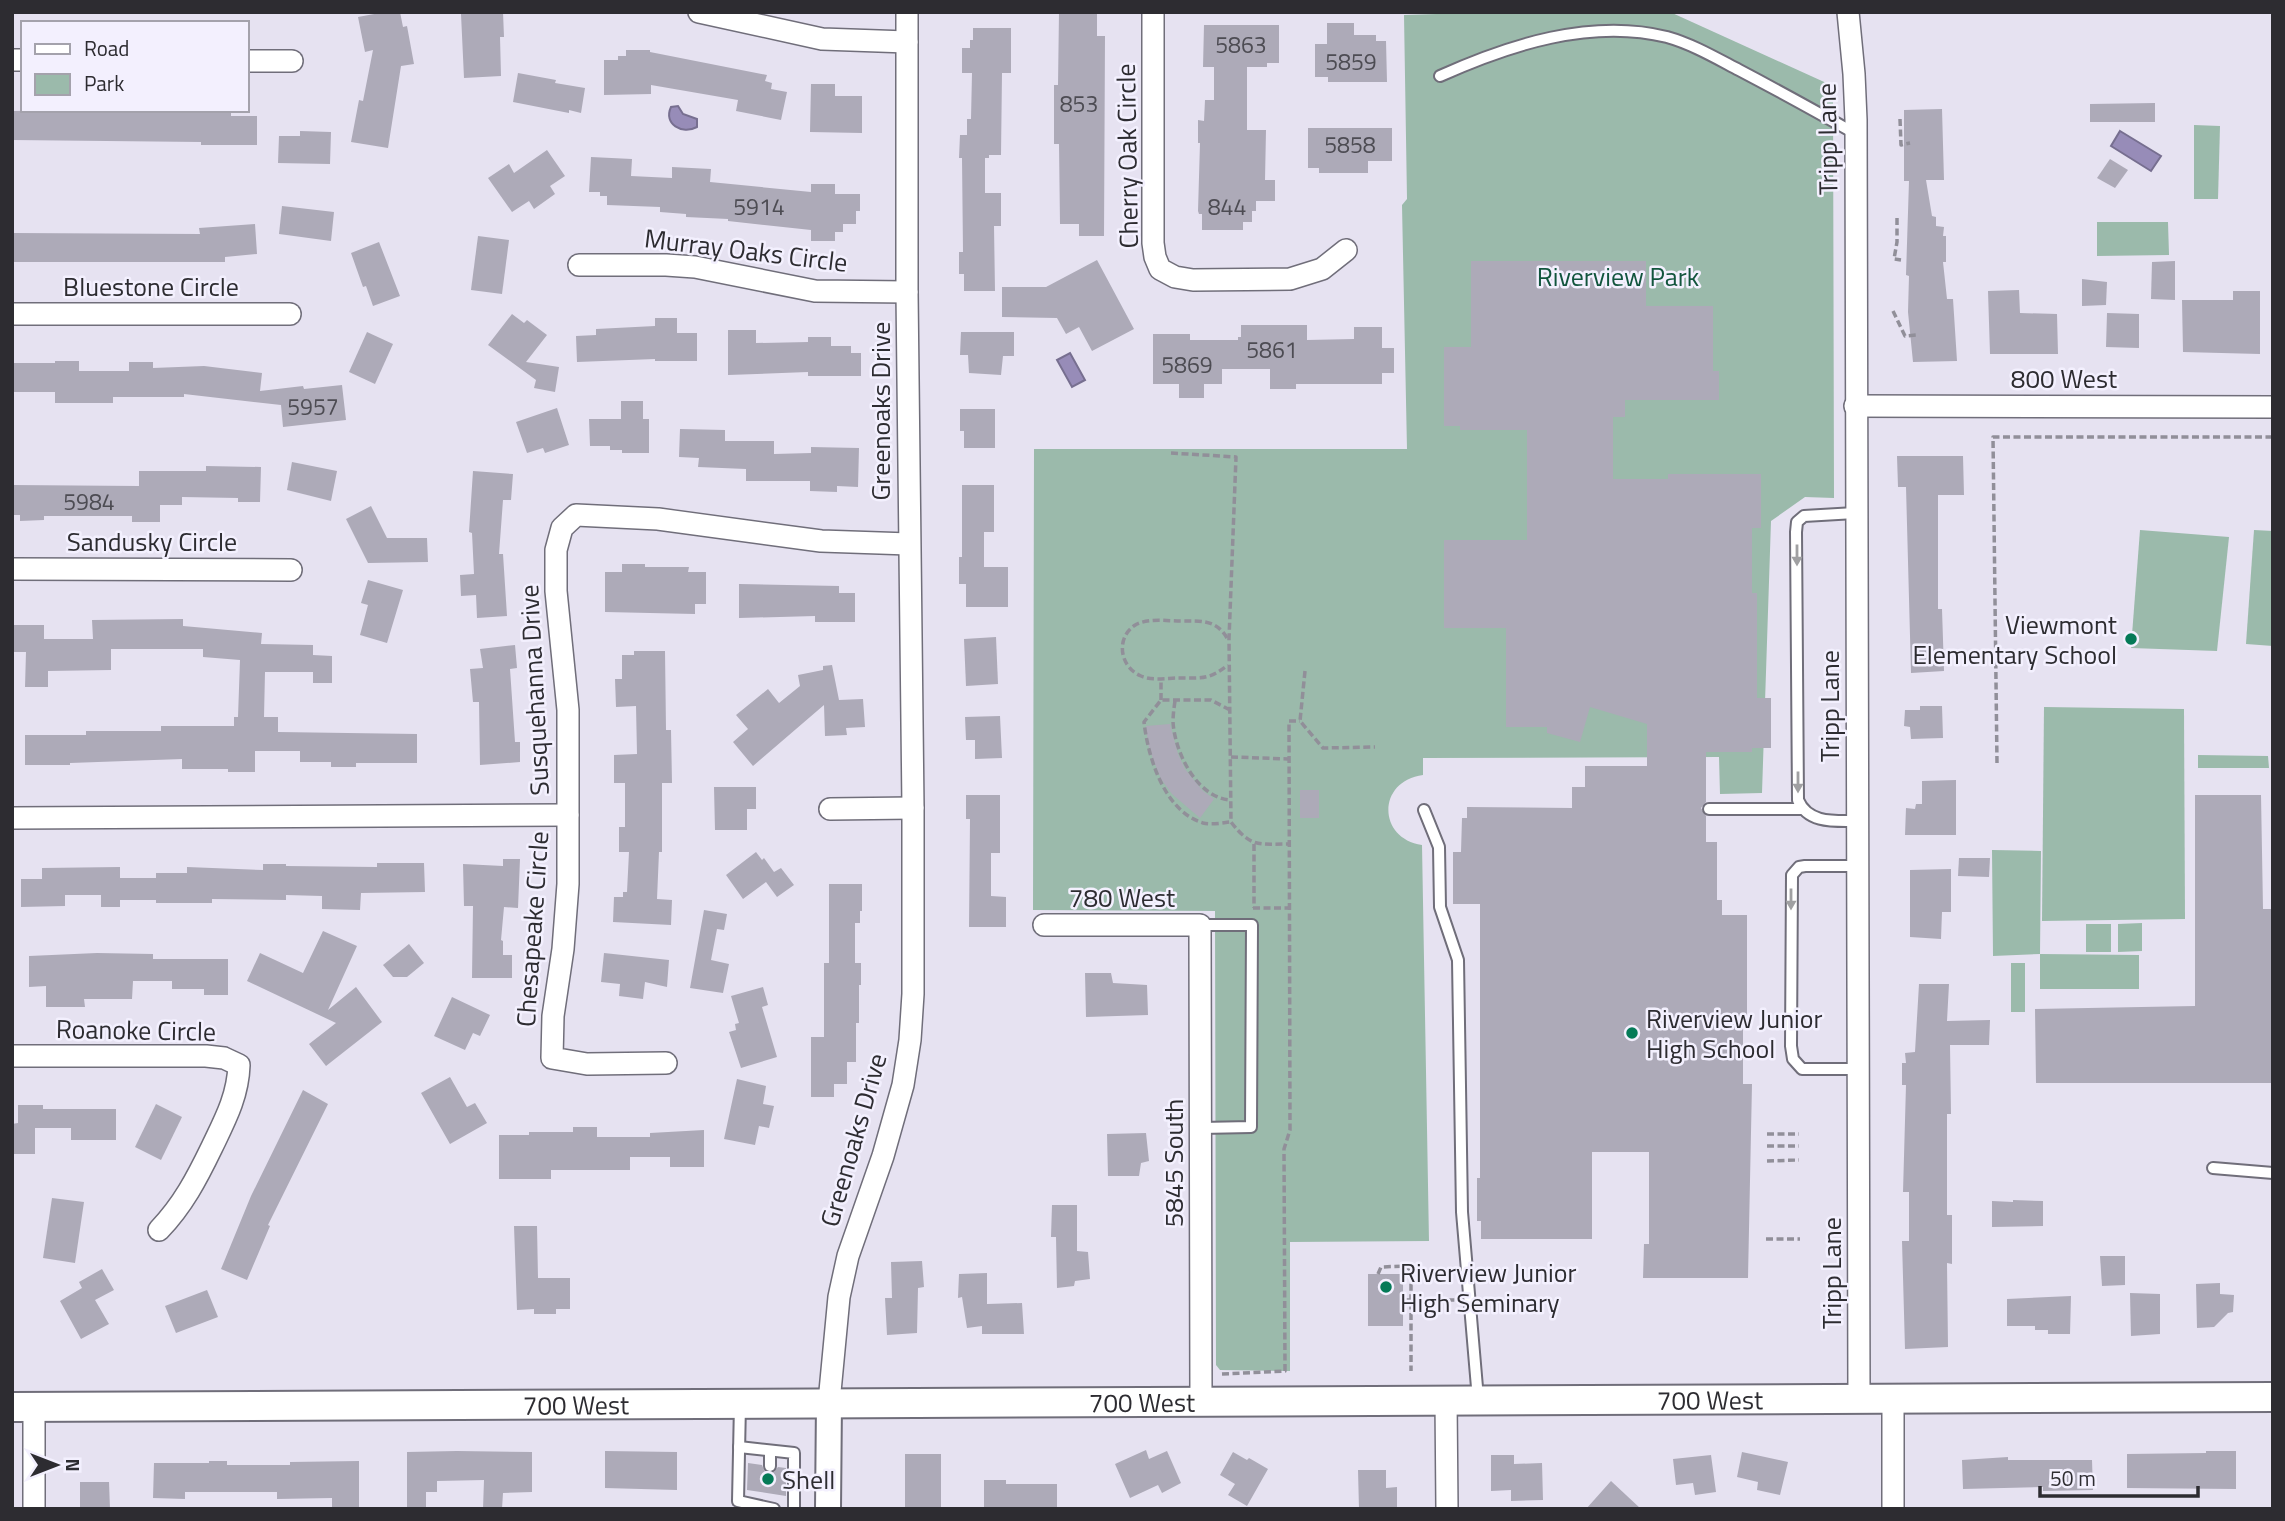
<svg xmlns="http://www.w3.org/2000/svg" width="2285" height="1521" font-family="'Titillium Web',sans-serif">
	<rect width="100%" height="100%" fill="#e6e2f1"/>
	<g fill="#9bbaab">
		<path d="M1501 12H1670L1833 86 1834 498 1805 497 1771 521 1762 793 1720 794 1719 757 1423 758V775C1377 781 1377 838 1422 845L1429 1241 1290 1242V1371L1220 1370 1216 1365 1215 911 1033 910 1034 449H1407L1402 205 1407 199 1404 15Z"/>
		<path d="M2194 125 2220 126 2218 199H2194Z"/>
		<path d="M2097 222H2168L2169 255 2097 256Z"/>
		<path d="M2140 530 2229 537 2217 651 2131 648Z"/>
		<path d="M2254 530 2273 531V646L2246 644Z"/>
		<path d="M2044 707 2184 709 2185 919 2042 921Z"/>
		<path d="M2198 755 2268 756 2269 768H2198Z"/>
		<path d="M1992 850 2041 851 2040 954 2139 955V989H2040V954L1993 956Z"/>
		<path d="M2142 923V951L2118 952V924Z"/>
		<rect x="2086" y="924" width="25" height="28"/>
		<rect x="2011" y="963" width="14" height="49"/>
	</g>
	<g fill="#978cb8" stroke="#776f90" stroke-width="2">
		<path d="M678 106 683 114 697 119V127C682 135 663 124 671 107Z"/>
		<path d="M2120 131 2161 156 2151 171 2111 146Z"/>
		<path d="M1070 353 1085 380 1072 387 1057 360Z"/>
	</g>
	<g fill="#adaab8">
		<path d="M385 12H400L403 27 407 26 414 64 401 66 388 148 351 142 359 100 363 101 373 50 365 52 358 17Z"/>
		<path d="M503 12 504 37H500L501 76 464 78 461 14Z"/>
		<path d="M1059 12H1097V36H1105L1104 236H1079V224H1060L1059 144H1054V85H1058Z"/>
		<path d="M1327 23H1354V35H1376V41H1386L1387 82H1328V77H1315V44H1327Z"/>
		<path d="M1204 25H1279V63H1267V67H1247V130H1266L1265 180H1275V201H1256V211H1252V222H1243V230H1202V214H1199L1198 211 1200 143H1198V120L1204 121 1205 100H1214V67H1203Z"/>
		<path d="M973 28H1011V73H1002L1001 155H989V158H985V193H1001V226H994L995 291H964V274H959V252H963L962 158H959L960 135H967V119H971L972 73H962V48H970V40H973Z"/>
		<path d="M626 50H650V52L767 75 765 81 772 83 771 89 787 92 781 120 736 111 738 100 651 85V94L604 95V60H618V56H626Z"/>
		<path d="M518 73 556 80 555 83 585 88 581 113 569 110V113L513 102Z"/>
		<path d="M811 84H835V96H862V133L810 132Z"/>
		<path d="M2155 103V122H2090V104Z"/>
		<path d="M1942 109 1944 180H1926L1932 216 1936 217V226L1944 227 1943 236H1946V262H1943L1947 299H1953L1957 361 1913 362 1908 312 1909 276 1906 275 1909 181H1904V110Z"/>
		<path d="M136 110H225V112H231V116H257V145H201V142L12 140V111Z"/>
		<path d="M1308 128H1392V161H1368V173H1319V168H1308Z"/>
		<path d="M300 131 331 132 330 164 278 163 279 136H300Z"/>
		<path d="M547 150 565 176 550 186 555 194 534 209 529 201 512 212 488 178 509 164 514 173Z"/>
		<path d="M591 157 632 159 631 176 672 178V167L711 169 710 182 811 192V184H835V194H860V211H856V224H843V232H835V241H811V230L728 221V219L686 217V214L660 212V207L607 205V196H600V192H589Z"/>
		<path d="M2110 159 2128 170 2115 188 2097 178Z"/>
		<path d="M282 206 334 212 331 241 279 234Z"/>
		<path d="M255 224 257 254 225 257V262H12V233L200 234 199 228Z"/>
		<path d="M478 236 509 240 502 294 471 290Z"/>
		<path d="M379 242 400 296 373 306 366 286 363 287 351 253Z"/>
		<path d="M1097 260 1134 329 1092 351 1079 327 1066 334 1057 318 1002 317V287H1046Z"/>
		<path d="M1471 261H1646V306H1713V371H1719V400H1625V417H1613V479H1668V474H1761V528H1752V593H1757V698H1771V748H1752V752H1706V802L1701 808 1706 816V842H1717V900H1722V915H1747V1025H1743V1084H1752L1748 1278H1643L1644 1244H1649V1152H1592V1239H1481V1221H1477V1178H1480V904H1453V852H1461L1462 818H1467V807L1572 808V787H1585V766H1647V724L1590 707 1580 742 1547 733V727H1506V628H1444V540H1527V430H1460V426H1444V347H1471Z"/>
		<path d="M2175 261V300L2151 299 2152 262Z"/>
		<path d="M2082 279 2107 282 2106 305 2082 306Z"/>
		<path d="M2019 290 2020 313 2057 314 2058 354H1990L1988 291Z"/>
		<path d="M2233 291H2260V354L2183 352 2182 300H2233Z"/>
		<path d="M2107 313 2139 314V348L2106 347Z"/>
		<path d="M512 314 524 323 527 320 547 335 526 362 559 367 555 392 534 388 536 380 488 345Z"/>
		<path d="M655 318H677V333H697V361H655V359L577 362 576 336 596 335V329L655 326Z"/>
		<path d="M1241 325H1307V340L1354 339V327H1382V348H1394V373H1382V384H1296V389H1270V369H1222V384H1204V398H1179V384H1153V334H1190V340H1238V337H1241Z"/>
		<path d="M728 330H756V343L808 342V337H831V346H851V353H861V376H808V372L728 375Z"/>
		<path d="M367 332 393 344 375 384 349 372Z"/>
		<path d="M961 332H1014V356H1003L1001 375 969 373 968 355H960Z"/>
		<path d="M55 361H79V371H129V362H153V368L204 366 262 373 260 391 303 386 304 389 342 385 346 420 283 427 281 405 184 394V397H113V403H55V392H12V363H55Z"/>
		<path d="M621 401H643V419H649V453H622V450H610V446H590L589 419H621Z"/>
		<path d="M557 408 569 445 545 453 543 448 527 453 516 422Z"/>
		<path d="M960 409H995V448H964V431H960Z"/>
		<path d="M680 429 725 430V441H774V454L811 453V447L859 448 858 487 837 486V492L810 491V481H746V469L698 467 699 458 679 457Z"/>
		<path d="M1897 456H1963L1964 495H1938V609H1942L1944 671 1911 673 1906 487H1898Z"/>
		<path d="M292 462 337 471 331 501 287 490Z"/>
		<path d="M206 466 261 467 260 502H238V498L182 497V505H160V522H132V516H44V520L20 521V515H12V485L139 486V471H206Z"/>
		<path d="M473 471 513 474 511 500H503L499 554H503L507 616 477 618 476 595 461 596 460 575 474 574 472 533 469 532Z"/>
		<path d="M962 485H994V532H984V567H1008V607H966V584H959V557H962Z"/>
		<path d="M371 506 387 538H427L428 562 368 563 346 519Z"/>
		<path d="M622 564H645V567H689L688 572H706V604H695V614L605 612V572H622Z"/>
		<path d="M368 580 403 590 387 643 360 635 368 605 361 603Z"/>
		<path d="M739 584 839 586V593H855V622H815V616L739 618Z"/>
		<path d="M183 619V626L262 633 261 644 313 645V655L332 656V683H313V672H265L264 717H278V732L417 734V763H356V767H331V762H300V751H255V772H228V769H182V759L70 763V765H25V735H86V731H161V726H234V717H238L240 660 203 657V649H111V670L48 671V687H25L26 652H12V625H44V639H93L92 620Z"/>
		<path d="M996 637 998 684 966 686 964 639Z"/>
		<path d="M515 645 517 668 510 669 515 742H520V762L480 765 479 702H473L470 669 483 668 480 649Z"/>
		<path d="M634 651H665L666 730H671L672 783H662V852H659L657 899 672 900 671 925 613 922 614 897H623V892H627L629 852H619V827H625V783H614V755L637 754 636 706 616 707 615 679H622V655H634Z"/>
		<path d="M832 665 839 700 863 699 865 727 846 728 847 735 825 736 824 705 753 766 733 742 748 729 736 715 768 689 779 703 800 686 798 675 823 670V666Z"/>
		<path d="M1920 706H1942L1943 738 1911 739 1910 727 1904 726 1905 710H1920Z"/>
		<path d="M1000 716 1002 758 975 759V740H966L965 717Z"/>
		<path d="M1170 724 1178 754 1185 769 1203 791 1214 799 1200 818 1172 794 1161 779 1154 762 1148 745 1146 726Z"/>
		<path d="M1956 780V835H1905L1906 808 1915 809 1916 804H1922V781Z"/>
		<path d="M714 787H756V809H747V830H715Z"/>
		<rect x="1300" y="790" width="19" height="28"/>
		<path d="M966 795H1000V853H991V896L1006 897V927H969L970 819H966Z"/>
		<path d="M2195 795H2261L2263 909H2273V1083H2036L2035 1009 2195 1006Z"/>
		<path d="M756 852 762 860 764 858 774 872 781 868 794 885 777 897 766 882 743 899 726 875Z"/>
		<path d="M1959 858H1990L1989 877 1958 876Z"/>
		<path d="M503 859H520L518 908 504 907 501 940 503 941V955H512V978H472L473 906H464L463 864 503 866Z"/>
		<path d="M377 863H424L425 892 361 893 360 910 322 909V896L286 895V900L212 899V903H156V900H120V907H101V895H65V906L21 907V879H42V868L120 867V878H156V873H187V867L263 870V864H286V866L377 867Z"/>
		<path d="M1951 869V912H1942L1941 939 1910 937V870Z"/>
		<path d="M829 884H862V911H860V923H855V963H861V985H859V1023H856V1062H847V1084H834V1097H811V1037H824V963H829Z"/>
		<path d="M704 910 727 914 724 930 717 929 711 960 729 964 723 993 690 988Z"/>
		<path d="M323 931 357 946 328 1010 356 987 382 1022 326 1066 309 1044 336 1023 247 981 260 953 303 973Z"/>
		<path d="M409 944 424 963 407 977H393L383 965Z"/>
		<path d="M97 953 153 954V959H228V995H204V989H172V981H133L132 999H84L85 1007H46V986L29 987V956Z"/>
		<path d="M604 953 669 960 667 987 645 982 643 999 619 996 620 984 601 982Z"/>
		<path d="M1085 973H1111L1113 983 1147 985 1148 1015 1086 1017Z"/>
		<path d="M1919 984H1949L1947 1021 1990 1020 1989 1045H1950L1951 1114H1947V1215H1952V1264L1947 1263 1948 1347 1905 1349 1902 1241H1909V1192H1903L1906 1085H1902V1063H1906L1905 1053 1915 1052Z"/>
		<path d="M763 987 768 1005 762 1007 777 1057 741 1068 729 1032 736 1030 735 1024 739 1023 731 996Z"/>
		<path d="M452 997 490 1015 480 1036 473 1033 465 1050 434 1036Z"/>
		<path d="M450 1077 467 1107 475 1103 487 1123 450 1144 421 1093Z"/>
		<path d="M737 1079 766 1086 763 1104 774 1106 769 1128 759 1126 755 1145 724 1139Z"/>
		<path d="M303 1090 328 1104 268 1225 270 1226 247 1280 221 1269 251 1196Z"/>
		<path d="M156 1104 182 1117 161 1160 135 1147Z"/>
		<path d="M18 1105H43V1109H116V1140H71V1128H35V1154H12V1124L18 1123Z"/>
		<path d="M573 1127H597V1137H650V1133L704 1130V1167H670V1157H630V1170H551V1179H499V1135H529V1132H573Z"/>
		<path d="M1146 1133 1149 1161 1141 1163 1139 1176H1108L1107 1134Z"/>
		<path d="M52 1198 84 1202 75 1263 43 1258Z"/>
		<path d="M2013 1200 2043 1201V1226L1992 1227V1201L2013 1202Z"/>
		<path d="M1052 1205H1077V1251L1088 1252 1090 1279 1075 1281 1074 1286 1057 1288 1056 1237H1051Z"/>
		<path d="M514 1226H537L538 1278H570V1309H556V1314H534V1309L517 1310Z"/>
		<path d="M2100 1256H2125V1285L2102 1286Z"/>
		<path d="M922 1261 924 1287 918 1288 917 1333 887 1335 885 1298H892L891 1262Z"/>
		<path d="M102 1269 114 1290 95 1300 109 1324 81 1339 60 1301 82 1288 79 1282Z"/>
		<path d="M987 1273V1304L1022 1303 1024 1334H982V1326L967 1328 962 1297 958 1298 959 1274Z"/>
		<rect x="1368" y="1274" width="35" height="52"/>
		<path d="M2220 1283V1294L2234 1295 2233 1312 2228 1313 2214 1327 2197 1328 2196 1284Z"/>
		<path d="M207 1290 218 1317 176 1333 165 1306Z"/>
		<path d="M2130 1293 2160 1294V1334L2131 1336Z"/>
		<path d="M2071 1296 2070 1334H2048V1330H2035V1326H2007V1299Z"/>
		<path d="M1146 1450 1149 1459 1167 1451 1181 1483 1162 1493 1158 1485 1130 1498 1115 1464Z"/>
		<path d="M457 1451 532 1452V1492L503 1493 502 1509H483L484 1480 437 1481V1492H426V1509H407V1452Z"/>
		<path d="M605 1451 677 1452V1490L605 1488Z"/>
		<path d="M2206 1451H2236V1489L2127 1488V1454L2206 1453Z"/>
		<path d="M1233 1452 1247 1460 1249 1458 1268 1469 1247 1506 1228 1495 1235 1484 1220 1475Z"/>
		<path d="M1742 1452 1788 1462 1780 1495 1757 1490 1758 1482 1737 1477Z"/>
		<rect x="905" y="1454" width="36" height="55"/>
		<path d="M1491 1455H1514V1464L1542 1463 1543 1500 1511 1501V1490L1491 1491Z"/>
		<path d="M1711 1455 1716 1492 1695 1495 1693 1483 1676 1485 1673 1459Z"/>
		<path d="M2008 1457V1460H2092L2093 1490 2043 1491V1487L1963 1489 1962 1460Z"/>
		<path d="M209 1461H227V1465H290V1462L359 1461V1509H332V1498L277 1499V1492H185V1499L153 1498 154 1463H209Z"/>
		<path d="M748 1463 762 1465 764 1470 769 1474 774 1472 778 1467 786 1468V1496L747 1490Z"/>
		<path d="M1358 1470H1386V1488L1397 1487V1509H1359Z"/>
		<path d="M984 1480H1006V1484H1057V1509H984Z"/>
		<path d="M1611 1481 1641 1509H1586Z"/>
		<path d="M80 1482H109L110 1509H80Z"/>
	</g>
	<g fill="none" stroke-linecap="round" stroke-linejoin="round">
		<g stroke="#706e7a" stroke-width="14">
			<g id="service">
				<path d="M1440 76C1509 45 1591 18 1667 37 1692 44 1716 58 1739 70 1779 91 1817 112 1856 134"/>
				<path d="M1855 513 1804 516 1797 522 1796 532 1798 800C1808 824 1835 821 1857 821"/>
				<path d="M1709 809H1802"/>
				<path d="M1424 810 1439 847 1440 907 1458 960 1462 1212 1478 1399"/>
				<path d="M1857 866H1805L1799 867 1792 875 1791 1046 1793 1059 1802 1069H1858"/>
				<path d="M1200 925H1252L1251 1127 1201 1128"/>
				<path d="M2213 1168 2273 1173"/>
				<path d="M740 1404 738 1501 774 1509"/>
				<path d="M739 1447 794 1453V1509"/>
				<path d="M770 1466V1451"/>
			</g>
		</g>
		<g stroke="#706e7a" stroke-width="24">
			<g id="minor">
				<path d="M699 12 822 39 907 42"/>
				<path d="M1153 12V243L1155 257 1160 269 1175 277 1193 280 1290 279 1322 269 1346 250"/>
				<path d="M1848 12 1854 74 1856 120 1859 1399"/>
				<path d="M12 60H23"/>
				<path d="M247 61H292"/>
				<path d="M579 265H666L695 267 815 291 907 292"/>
				<path d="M12 314H290"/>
				<path d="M1855 406 2273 407"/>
				<path d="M12 569 291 570"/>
				<path d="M830 809 913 808"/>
				<path d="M12 818 568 815"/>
				<path d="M1044 925H1200L1201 1401"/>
				<path d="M12 1056H206L224 1058 239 1065C238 1096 225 1120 212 1147 197 1178 183 1205 159 1230"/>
				<path d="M666 1063 587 1064 552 1058 553 1016 563 949 568 884V710L556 591V550L562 528 576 515 658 519 821 541 909 544"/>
				<path d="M1446 1400 1447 1509"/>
				<path d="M829 1402 839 1297 848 1256 883 1156 903 1085 910 1040 913 994V808L907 292V12"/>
				<path d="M34 1407V1509"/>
				<path d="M1893 1509V1398"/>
			</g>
		</g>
		<g stroke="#706e7a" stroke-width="28">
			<path id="tertiary" d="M828 1509 829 1402"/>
		</g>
		<g stroke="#706e7a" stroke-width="32">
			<g id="secondary">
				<path id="s1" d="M12 1407 2273 1397"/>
			</g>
		</g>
		<g stroke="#918f99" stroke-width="3.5" stroke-dasharray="7 3.5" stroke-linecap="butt">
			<path d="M1900 119 1901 145 1910 143"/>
			<path d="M1897 218V242L1894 259 1901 260"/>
			<path d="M1893 311 1905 336 1916 335"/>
			<path d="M1171 453 1236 457 1229 639 1231 822C1251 848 1259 844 1289 844"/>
			<path d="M1227 638C1216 619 1200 621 1180 621 1167 621 1150 618 1137 624 1115 636 1119 667 1141 676 1152 681 1167 678 1178 678 1202 678 1209 680 1228 665"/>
			<path d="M1305 671 1300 721 1323 748 1375 747"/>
			<path d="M1161 700V678"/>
			<path d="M1175 701C1174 708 1173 715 1173 722 1175 753 1197 798 1231 800"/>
			<path d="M1230 710 1211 700H1161L1144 722C1148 757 1164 811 1203 823 1211 825 1222 823 1230 822"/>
			<path d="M1231 757 1288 759"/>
			<path d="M1997 763 1993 437H2273"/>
			<path d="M1254 844V908"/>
			<path d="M1253 908H1289"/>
			<path d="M1767 1134H1799"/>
			<path d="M1767 1146H1799"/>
			<path d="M1767 1161 1799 1160"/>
			<path d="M1766 1239H1800"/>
			<path d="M1378 1274 1381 1267 1406 1266 1411 1271V1300H1456"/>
			<path d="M1403 1300H1411V1371"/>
			<path d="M1222 1374 1285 1371 1284 1149 1290 1130 1289 721H1300"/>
		</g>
		<use href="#service" stroke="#fff" stroke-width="10"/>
		<use href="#minor" stroke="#fff" stroke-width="21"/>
		<use href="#tertiary" stroke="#fff" stroke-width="24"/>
		<use href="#secondary" stroke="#fff" stroke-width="28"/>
	</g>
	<defs><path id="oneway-solid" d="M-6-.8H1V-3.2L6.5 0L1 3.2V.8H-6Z" transform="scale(1.75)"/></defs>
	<g fill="#a0a0a2">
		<use href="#oneway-solid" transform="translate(1797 555) rotate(90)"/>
		<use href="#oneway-solid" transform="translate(1798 782) rotate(90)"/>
		<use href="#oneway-solid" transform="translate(1791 899) rotate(90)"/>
	</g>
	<g fill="#047a57" stroke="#f3f0fe" stroke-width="2.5">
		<circle cx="2131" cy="639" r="7"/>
		<circle cx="1632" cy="1033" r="7"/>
		<circle cx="1386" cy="1287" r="7"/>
		<circle cx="768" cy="1479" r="7"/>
	</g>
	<g text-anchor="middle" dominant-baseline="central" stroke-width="5" stroke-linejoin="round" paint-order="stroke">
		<g font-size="23" fill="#4d4c53">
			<text x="1241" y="44">5863</text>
			<text x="1351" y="61">5859</text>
			<text x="1079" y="103">853</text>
			<text x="1350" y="144">5858</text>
			<text x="759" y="206">5914</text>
			<text x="1227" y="206">844</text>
			<text x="1272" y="349">5861</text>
			<text x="1187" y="364">5869</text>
			<text x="313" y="406">5957</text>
			<text x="89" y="501">5984</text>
		</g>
		<g font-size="26" fill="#2d2c31" stroke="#f3f0fe">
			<text transform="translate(1827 139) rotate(-91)">Tripp Lane</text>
			<text transform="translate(1127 156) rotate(-91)">Cherry Oak Circle</text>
			<text transform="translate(746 250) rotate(7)">Murray Oaks Circle</text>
			<text x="151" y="286">Bluestone Circle</text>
			<text x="2064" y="378">800 West</text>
			<text transform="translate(880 411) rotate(-90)">Greenoaks Drive</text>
			<text x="152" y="541">Sandusky Circle</text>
			<text transform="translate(534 690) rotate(-93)">Susquehanna Drive</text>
			<text transform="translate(1829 706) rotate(-90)">Tripp Lane</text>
			<text x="1122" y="897">780 West</text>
			<text transform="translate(532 929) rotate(-86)">Chesapeake Circle</text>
			<text transform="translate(136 1030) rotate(1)">Roanoke Circle</text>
			<text transform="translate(853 1140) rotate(-74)">Greenoaks Drive</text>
			<text transform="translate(1173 1163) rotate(-90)">5845 South</text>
			<text transform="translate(1831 1273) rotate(-90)">Tripp Lane</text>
			<text stroke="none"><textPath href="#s1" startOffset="1698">700 West</textPath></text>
			<text stroke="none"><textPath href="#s1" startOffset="1130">700 West</textPath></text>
			<text stroke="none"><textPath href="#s1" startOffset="564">700 West</textPath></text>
		</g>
		<g font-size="26" fill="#12553d" stroke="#f3f0fe">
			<text x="1618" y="276">Riverview Park</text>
		</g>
		<g font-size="26" fill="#2d2c31" stroke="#f3f0fe" text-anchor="start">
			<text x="2117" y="624" text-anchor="end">Viewmont<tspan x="2117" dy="30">Elementary School</tspan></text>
			<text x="1646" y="1018">Riverview Junior<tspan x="1646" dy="30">High School</tspan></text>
			<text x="1400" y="1272">Riverview Junior<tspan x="1400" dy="30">High Seminary</tspan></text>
			<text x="782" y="1479">Shell</text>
		</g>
	</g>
	<rect width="2285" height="1521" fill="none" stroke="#2d2c31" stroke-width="28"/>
	<rect x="21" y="21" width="228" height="91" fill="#f3f0fe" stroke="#a4a2ac" stroke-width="2"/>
	<rect x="35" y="44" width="35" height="10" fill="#ffffff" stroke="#a4a2ac" stroke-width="2"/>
	<text x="84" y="56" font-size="21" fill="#2d2c31">Road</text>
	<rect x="35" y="74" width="35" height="21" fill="#9bbaab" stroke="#a4a2ac" stroke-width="2"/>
	<text x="84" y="91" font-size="21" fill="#2d2c31">Park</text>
	<g transform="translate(56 1465) rotate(90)" stroke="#f3f0fe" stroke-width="5" paint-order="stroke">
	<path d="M0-5L12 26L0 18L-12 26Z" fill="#2d2c31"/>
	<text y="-10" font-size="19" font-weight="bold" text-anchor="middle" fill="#2d2c31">N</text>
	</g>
	<path d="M2040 1486v10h158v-10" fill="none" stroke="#2d2c31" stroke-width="3.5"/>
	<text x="2050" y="1486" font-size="21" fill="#2d2c31" stroke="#f3f0fe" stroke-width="5" paint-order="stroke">50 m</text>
</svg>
